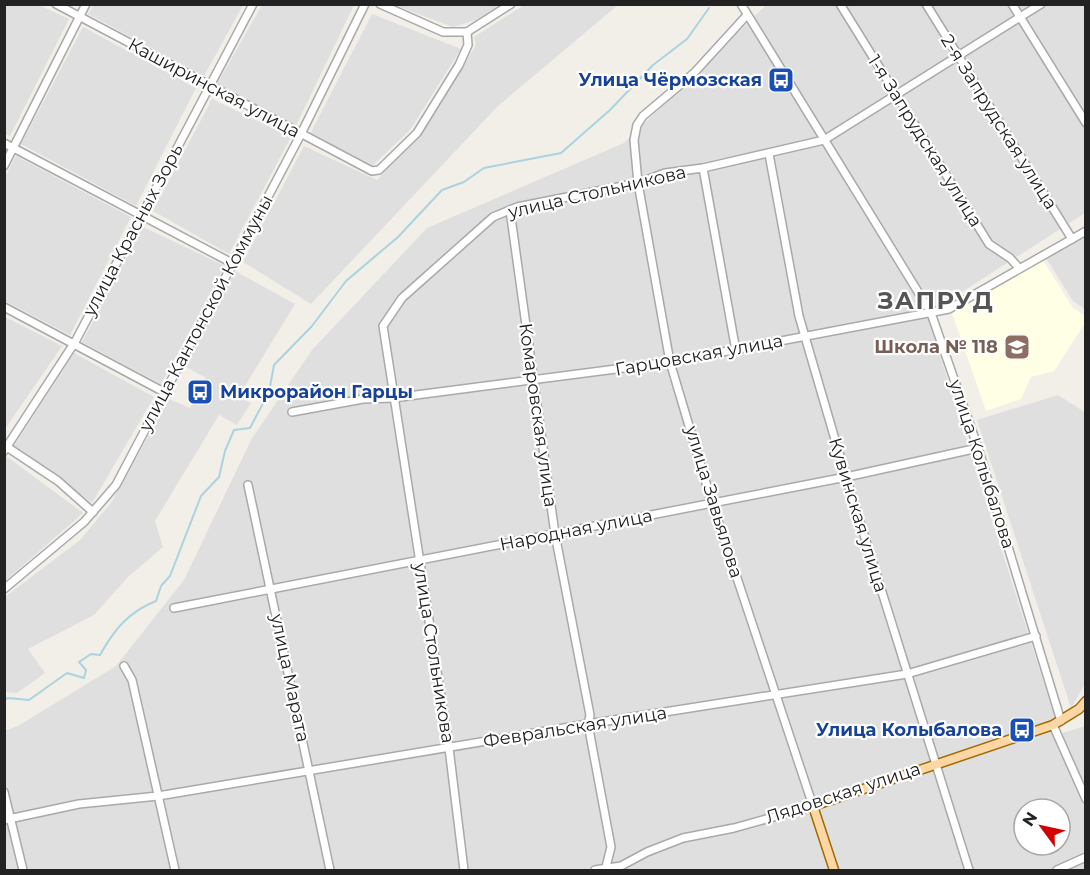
<svg xmlns="http://www.w3.org/2000/svg" width="1090" height="875" font-family="Montserrat,sans-serif">
	<rect width="100%" height="100%" fill="#f2efe9"/>
	<g fill="#e0dfdf" fill-rule="evenodd">
		<path d="M94 4H243V5L204 76 88 14Z"/>
		<path d="M4 5H39L69 19 10 136 4 134Z"/>
		<path d="M262 5H354L296 126 217 84Z"/>
		<path d="M394 5 501 4V5L476 20 453 27Z"/>
		<path d="M524 5H618L498 106 311 304 243 262 304 146 377 180 419 136 476 45 474 37Z"/>
		<path d="M766 5H1085V213L948 301 929 321 1060 734 1085 726V870H5L4 731 18 726 116 666 184 580 251 440 312 350 427 228 624 143ZM1024 809H1060V845H1024Z"/>
		<path d="M372 14 461 49 410 130 373 165 310 134Z"/>
		<path d="M83 27 196 88 136 206 21 144Z"/>
		<path d="M212 99 291 137 229 254 153 211Z"/>
		<path d="M16 156 131 217 70 335 5 301V177Z"/>
		<path d="M143 227 225 266 161 384 82 342Z"/>
		<path d="M1085 236V309L1073 301 1046 258Z"/>
		<path d="M235 271 295 304 239 396 251 403 237 425 219 415 155 521 163 547 128 577 94 615 28 649 45 673 17 693 5 692V597L80 540 111 503 169 399 190 408 206 378 185 366Z"/>
		<path d="M5 317 62 346 5 429Z"/>
		<path d="M74 353 154 397 92 503 14 446Z"/>
		<path d="M1058 395 1086 413 1085 684 1071 708 977 420Z"/>
		<path d="M6 456 83 513 5 581 4 458Z"/>
	</g>
	<path fill="#ffffe5" d="M1043 260 1073 308 1085 316V323L1054 371 1031 377 1021 399 986 411 952 313Z"/>
	<g fill="none" stroke-linecap="round" stroke-linejoin="round">
		<path stroke="#aad3df" stroke-width="2" d="M4 700 8 698 29 700 67 673 84 678 86 670 79 662 91 654 100 655C114 630 128 612 156 601L161 586 170 576 201 496 219 477 225 451 234 430 250 428 269 392 274 365 312 326 346 281 398 237 442 190 464 182 484 168 561 153 610 110 653 65 687 39 709 8"/>
		<g stroke="#a9a9a9" stroke-width="10">
			<g id="minor">
				<path d="M56 4 372 171 379 170 417 133 459 65 468 45 467 32"/>
				<path d="M380 4 443 32H467L511 4"/>
				<path d="M741 4 931 313 978 448 1061 721"/>
				<path d="M840 4 989 244 1010 258 1019 268"/>
				<path d="M926 4 1072 239"/>
				<path d="M1012 4 1086 123"/>
				<path d="M4 143 232 263"/>
				<path d="M769 154 799 316 846 477 969 870"/>
				<path d="M4 166 86 4"/>
				<path d="M703 168 736 351"/>
				<path d="M510 210 555 534 590 715 588 724 611 847 606 867"/>
				<path d="M4 307 164 392"/>
				<path d="M292 412 363 399 393 398 670 362 949 309 1086 231"/>
				<path d="M4 445 58 481 93 512"/>
				<path d="M4 451 75 342 253 4"/>
				<path d="M248 485 330 870"/>
				<path d="M4 589 84 522 116 485 301 134 365 4"/>
				<path d="M174 608 846 477 978 448"/>
				<path d="M124 666 132 680 175 870"/>
				<path d="M1053 725 1086 799"/>
				<path d="M4 792 23 870"/>
				<path d="M4 820 79 804 158 796 588 724 907 674 1036 636"/>
				<path d="M464 870 449 748 383 326 402 298 493 217 517 207 638 183 665 173 703 168 824 140 1041 4"/>
				<path d="M595 870 621 866 647 852 683 838 734 828 813 806 712 503 670 362 638 183 634 140 637 125 643 116 694 73 747 15"/>
				<path d="M1057 870 1086 857"/>
			</g>
		</g>
		<g stroke="#a06b00" stroke-width="11">
			<path id="major" d="M834 870 813 806 1053 725 1079 709 1086 701"/>
		</g>
		<use href="#minor" stroke="#fff" stroke-width="7"/>
		<use href="#major" stroke="#fcd6a4" stroke-width="8"/>
	</g>
	<defs>
		<g id="bus-square" transform="scale(1.35)"><rect x="-9" y="-9" width="18" height="18" rx="4" fill="#1a4fb4" stroke="#fff"/><path d="M-5-6H5V4H4V6H2V4H-2V6H-4V4H-5ZM-3.5-4V0h7V-4ZM-3.5 1.2v1.5H-2V1.2ZM2 1.2v1.5H3.5V1.2Z" fill="#fff"/></g>
		<g id="school-square" transform="scale(1.35)"><rect x="-9" y="-9" width="18" height="18" rx="4" fill="#8d6e63" stroke="#fff"/><path d="M0-5L7-2L0 1L-7-2ZM-4 1L0 2.5L4 1V4Q0 6-4 4Z" fill="#fff"/></g>
	</defs>
	<g fill-rule="evenodd">
		<use href="#bus-square" x="781" y="80"/>
		<use href="#school-square" x="1017" y="347"/>
		<use href="#bus-square" x="200" y="392"/>
		<use href="#bus-square" x="1022" y="730"/>
	</g>
	<g text-anchor="middle" dominant-baseline="central" stroke-width="4.5" stroke-linejoin="round" paint-order="stroke">
		<g font-size="18" font-weight="bold" fill="#164399" stroke="#fff" text-anchor="end">
			<text x="762" y="80">Улица Чёрмозская</text>
			<text x="220" y="392" text-anchor="start">Микрорайон Гарцы</text>
			<text x="1002" y="730">Улица Колыбалова</text>
		</g>
		<g font-size="18" fill="#222" stroke="#fff">
			<text transform="translate(214 88) rotate(28)">Каширинская улица</text>
			<text transform="translate(999 122) rotate(58)">2-я Запрудская улица</text>
			<text transform="translate(925 141) rotate(58)">1-я Запрудская улица</text>
			<text transform="translate(597 192) rotate(-13)">улица Стольникова</text>
			<text transform="translate(133 230) rotate(-62)">улица Красных Зорь</text>
			<text transform="translate(206 313) rotate(-62)">улица Кантонской Коммуны</text>
			<text transform="translate(699 355) rotate(-10)">Гарцовская улица</text>
			<text transform="translate(538 415) rotate(82)">Комаровская улица</text>
			<text transform="translate(982 464) rotate(72)">улица Колыбалова</text>
			<text transform="translate(714 502) rotate(73)">улица Завьялова</text>
			<text transform="translate(858 515) rotate(73)">Кувинская улица</text>
			<text transform="translate(576 530) rotate(-11)">Народная улица</text>
			<text transform="translate(434 653) rotate(81)">улица Стольникова</text>
			<text transform="translate(290 678) rotate(78)">улица Марата</text>
			<text transform="translate(575 727) rotate(-9)">Февральская улица</text>
			<text transform="translate(843 793) rotate(-18)">Лядовская улица</text>
		</g>
		<g font-size="18" font-weight="bold" fill="#785e54" stroke="#fff" text-anchor="end">
			<text x="998" y="347">Школа № 118</text>
		</g>
		<g font-size="24" font-weight="bold" letter-spacing="1.5" fill="#555" stroke="#fff">
			<text x="936" y="300">ЗАПРУД</text>
		</g>
	</g>
	<rect width="1090" height="875" fill="none" stroke="#222222" stroke-width="12"/>
	<g transform="translate(1042 827) rotate(303)"><circle r="28" fill="#ffffff" stroke="#a7a7a7" stroke-width="1.5"/>
	<path d="M0-4.5L10 22L0 15L-10 22Z" fill="#d40000"/>
	<text y="-9" font-size="16" font-weight="bold" text-anchor="middle" fill="#222222">N</text>
	</g>
</svg>
